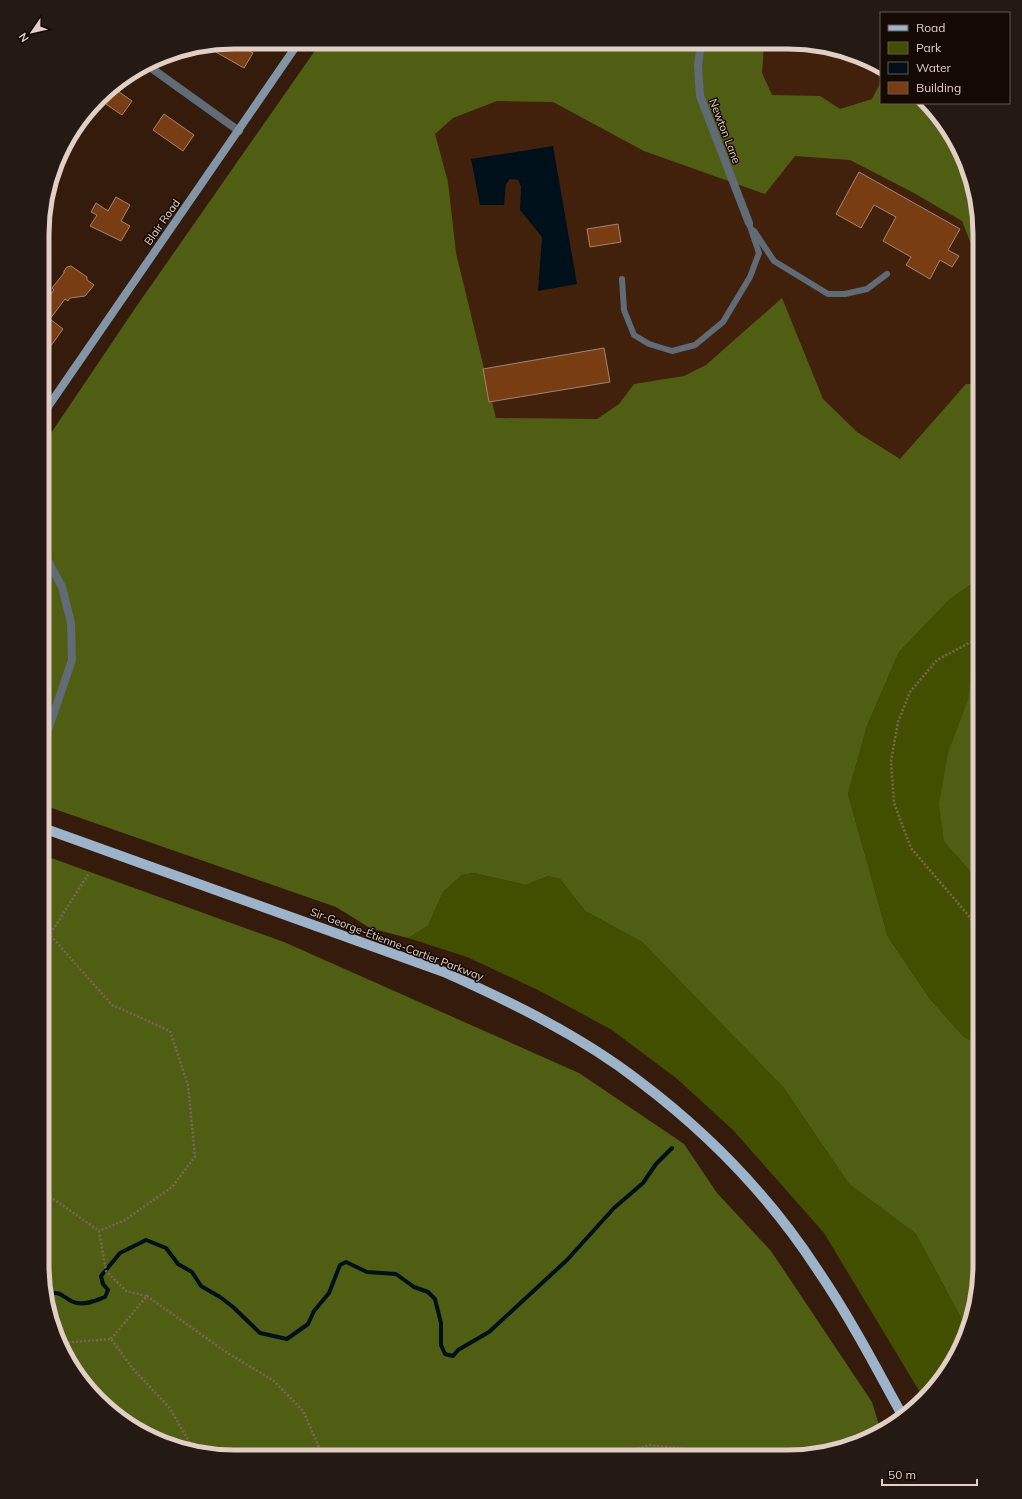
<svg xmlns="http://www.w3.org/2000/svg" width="1022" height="1499" font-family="Mulish,sans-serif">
	<rect width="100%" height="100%" fill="#351b0b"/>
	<path fill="#41210c" d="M331 42 813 44 861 57 881 68V103H922L960 149 980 234V410L660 846Z"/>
	<g fill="#424f00">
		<path d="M980 578V1046L963 1036 930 999 888 937 848 794 867 726 899 652 950 599Z"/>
		<path d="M474 873 526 885 548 876 560 879 585 911 642 942 783 1087 849 1184 916 1234 968 1331 948 1372 924 1399 824 1233 733 1130 676 1078 612 1030 540 991 467 957 408 938 428 926 443 892 462 875Z"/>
	</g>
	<g fill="#505e13">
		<path d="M321 42 764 44 762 73 772 95 820 96 840 109 872 99 881 82V103H917L937 121 960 149 980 234V253L977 259 962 221 914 193 850 160 795 156 765 194 644 151 553 102 497 101 453 118 435 134 448 182 456 253 496 418 597 419 619 404 634 384 684 376 706 365 782 298 823 399 857 432 900 459 966 384H980V578L950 599 899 652 867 726 848 794 888 937 930 999 963 1036 980 1046V1278L968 1331 916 1234 849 1184 783 1087 642 942 585 911 560 879 548 876 526 885 474 873 462 875 443 892 428 926 408 938 370 928 336 907 43 805V445L136 307Z"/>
		<path d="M980 659V882L944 841 939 804 948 753 968 700 973 661Z"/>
		<path d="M43 855 284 942 579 1073 684 1144 717 1193 771 1251 872 1402 881 1432 873 1437 788 1457 209 1455 161 1442 117 1418 62 1350 42 1265Z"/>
	</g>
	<path fill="#00101a" d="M553 146 577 284 538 291 542 237 520 210 521 186 518 180 510 179 506 184 504 205H480L471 159Z"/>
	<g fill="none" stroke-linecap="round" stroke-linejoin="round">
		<path stroke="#00101a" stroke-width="4" d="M49 1295C61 1288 66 1302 77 1303 87 1305 97 1300 105 1297L108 1290 103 1284 101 1276 120 1253 146 1240 166 1248 178 1264 192 1272 201 1286 220 1297 233 1307 260 1333 287 1339 308 1324 314 1311 329 1293 340 1265 346 1262 367 1272 396 1274 414 1287 428 1292 435 1299 441 1323V1345L445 1354 453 1356 458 1350 489 1332 567 1260 614 1208 643 1183 656 1164 672 1148"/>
	</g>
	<g fill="#783d13" stroke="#a58472">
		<path d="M234 42 253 53 244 68 207 47Z"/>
		<path d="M112 87 132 101 122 115 100 100Z"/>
		<path d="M164 114 194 135 183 151 153 130Z"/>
		<path d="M859 172 960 229 948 250 959 256 952 267 940 260 930 279 906 265 911 257 883 241 896 217 874 205 861 228 836 214Z"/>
		<path d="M116 197 130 205 121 221 130 226 121 241 90 226 97 215 91 212 96 203 108 211Z"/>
		<path d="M618 224 621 242 590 247 587 229Z"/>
		<path d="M71 266 87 277V280L94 285 85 296 70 298 68 301 65 299 50 319 63 329 43 357V304L54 290 52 288 64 273V271L67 267Z"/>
		<path d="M604 348 610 382 489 402 483 369Z"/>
	</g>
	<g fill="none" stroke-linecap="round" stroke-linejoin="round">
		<g stroke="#7c6557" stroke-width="2.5" stroke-dasharray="2 2" stroke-linecap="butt">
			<path d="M43 909 50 935 112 1005 170 1031 188 1085 195 1157 172 1187 125 1220 99 1231"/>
			<path d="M980 929 911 848 894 803 891 761 898 722 910 692 937 660 969 643 980 640"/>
			<path d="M42 947 89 873"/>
			<path d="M42 1194 52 1198 99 1231 106 1271 126 1291 147 1296"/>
			<path d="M111 1339 147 1296 229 1354 274 1381 303 1411 323 1456"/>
			<path d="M60 1343 111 1339 134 1370 169 1407 195 1452"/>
			<path d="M611 1457 649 1445 759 1457"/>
		</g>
		<g stroke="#606b76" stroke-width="6">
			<path d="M754 231 774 261 828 294H845L867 289 887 274"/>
			<path d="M622 279 624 310 634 335 649 344 672 351 695 345 723 322 750 277 759 253 749 223"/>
		</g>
		<g stroke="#606b76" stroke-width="8">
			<path d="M701 43 698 66 700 96 749 223"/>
			<path d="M147 65 239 131"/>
			<path d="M43 745 72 660 71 623 62 587 43 552"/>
		</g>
		<path stroke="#8294a5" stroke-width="8" d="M43 414 299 42"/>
		<path stroke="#9cb3ca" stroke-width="10" d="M43 828 444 972C511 1002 581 1036 639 1081 708 1133 770 1197 817 1269 849 1316 876 1367 903 1417"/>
	</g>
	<g text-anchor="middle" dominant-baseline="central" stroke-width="3" stroke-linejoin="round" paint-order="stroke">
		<g font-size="11" fill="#e1cfc5" stroke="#150904">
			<text transform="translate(725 131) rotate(69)">Newton Lane</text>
			<text transform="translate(162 222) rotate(-55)">Blair Road</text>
			<text transform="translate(397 944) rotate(21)">Sir-George-Étienne-Cartier Parkway</text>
		</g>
	</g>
	<path d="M0 0H1022V1499H0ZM234 49H788A185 185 0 0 1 973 234V1265A185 185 0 0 1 788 1450H234A185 185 0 0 1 49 1265V234A185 185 0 0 1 234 49Z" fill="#251913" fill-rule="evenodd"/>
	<path fill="none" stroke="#e1cfc5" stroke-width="5" d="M234 49H788A185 185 0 0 1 973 234V1265A185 185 0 0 1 788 1450H234A185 185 0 0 1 49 1265V234A185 185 0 0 1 234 49Z"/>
	<rect x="880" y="12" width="130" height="92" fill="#150904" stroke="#675851"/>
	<rect x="888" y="25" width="20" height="6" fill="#9cb3ca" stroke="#675851"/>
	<text x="916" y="32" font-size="12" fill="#e1cfc5">Road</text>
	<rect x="888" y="42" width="20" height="12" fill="#424f00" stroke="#675851"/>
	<text x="916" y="52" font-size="12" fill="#e1cfc5">Park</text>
	<rect x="888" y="62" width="20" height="12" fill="#00101a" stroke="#675851"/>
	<text x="916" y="72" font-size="12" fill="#e1cfc5">Water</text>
	<rect x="888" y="82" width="20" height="12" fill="#783d13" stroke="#675851"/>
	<text x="916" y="92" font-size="12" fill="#e1cfc5">Building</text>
	<g transform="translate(32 32) rotate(236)" stroke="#150904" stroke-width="3" paint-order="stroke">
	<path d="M0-3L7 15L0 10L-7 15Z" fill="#e1cfc5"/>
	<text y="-6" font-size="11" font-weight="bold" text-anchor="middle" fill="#e1cfc5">N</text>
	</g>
	<path d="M882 1479v6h95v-6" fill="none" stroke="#e1cfc5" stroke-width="2"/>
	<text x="888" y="1479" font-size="12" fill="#e1cfc5" stroke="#150904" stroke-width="3" paint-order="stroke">50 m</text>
</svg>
